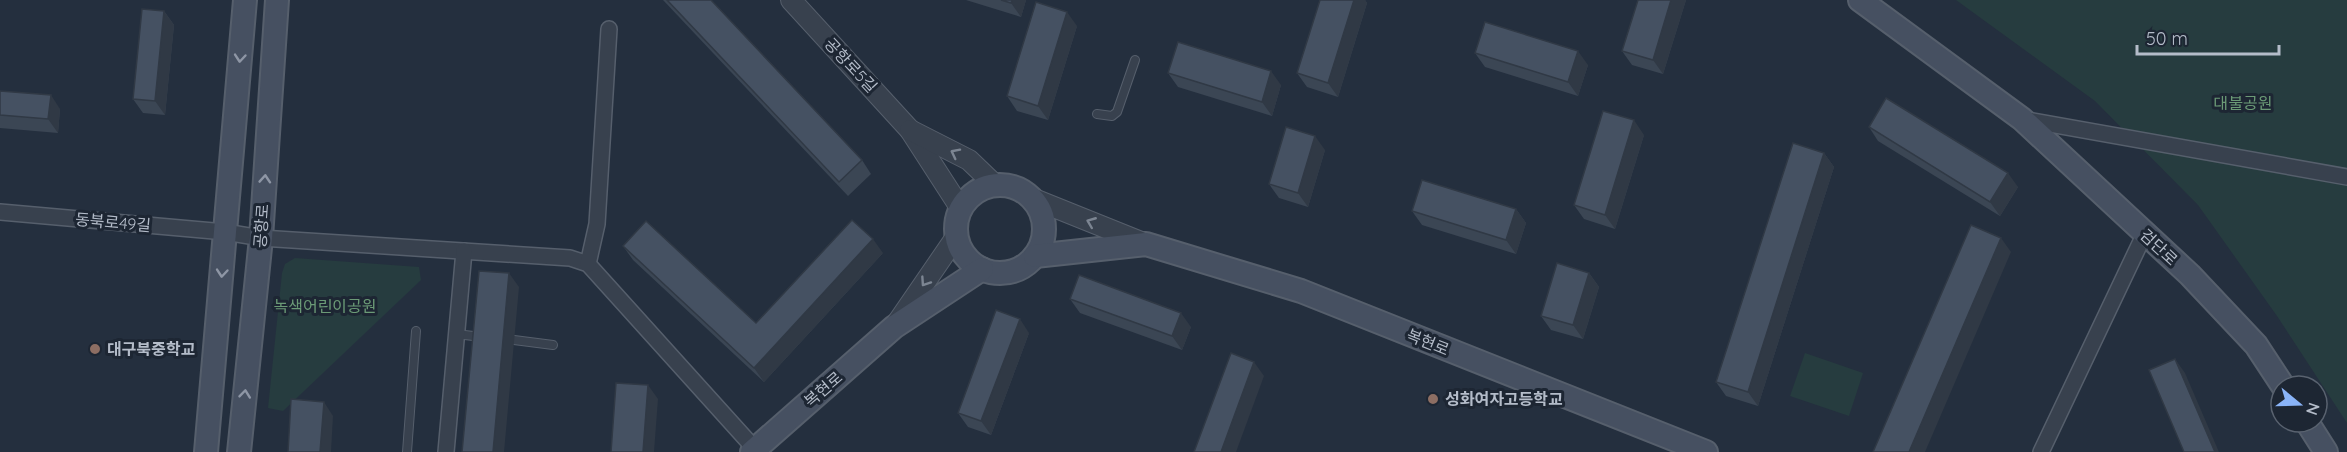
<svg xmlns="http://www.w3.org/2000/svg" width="2347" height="452" font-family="Quicksand,'Noto Sans KR',sans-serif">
	<rect width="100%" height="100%" fill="#242f3e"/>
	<g fill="#263c3f">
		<path d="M1956 0H2347V423L2277 316 2198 205 2095 101Z"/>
		<path d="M295 258 419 267 421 280 283 411 268 408 282 273 285 264Z"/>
		<path d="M1805 353 1863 373 1849 416 1790 396Z"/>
	</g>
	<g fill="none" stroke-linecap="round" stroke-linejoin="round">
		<g stroke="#565f6c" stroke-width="10">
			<g id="service">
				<path d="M1097 114 1112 116 1117 112 1135 60"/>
				<path d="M456 334 482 337"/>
				<path d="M514 340 553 345"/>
				<path d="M407 452 416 331"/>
			</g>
		</g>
		<g stroke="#565f6c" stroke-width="18">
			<g id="minor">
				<path d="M2022 119 2347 177"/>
				<path d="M0 212 225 232 261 238 570 258 588 264 755 449"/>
				<path d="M588 264 597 224 609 29"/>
				<path d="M446 452 464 251"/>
				<path d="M2041 452 2145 233"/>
			</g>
		</g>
		<g stroke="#565f6c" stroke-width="22">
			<g id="tertiary">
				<path d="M791 0 910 130 961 209"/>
				<path d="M910 130 969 160 994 184"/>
				<path d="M1034 199 1146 244"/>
				<path d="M897 323 956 237"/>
			</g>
		</g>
		<g stroke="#565f6c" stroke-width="26">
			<g id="secondary">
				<path d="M1860 0 2022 119 2190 275 2256 345 2283 386"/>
				<circle cx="1000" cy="229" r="44"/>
				<path d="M1035 256 1146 244 1301 291 1706 452"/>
				<path d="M2307 422 2326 452"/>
				<path d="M206 452 245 0"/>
				<path d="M239 452 261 238 277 0"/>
				<path d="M752 452 894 327 982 269"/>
			</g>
		</g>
		<use href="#service" stroke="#38414e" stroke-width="8"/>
		<use href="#minor" stroke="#38414e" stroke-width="15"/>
		<use href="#tertiary" stroke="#38414e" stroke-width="20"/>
		<use href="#secondary" stroke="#465061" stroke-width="22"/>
	</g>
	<g fill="#3b4654">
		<path d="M663 0H711L862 160 871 174 848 196Z"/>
		<path d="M966 0H1026L1021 17Z"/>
		<path d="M1320 0H1365L1367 3 1338 97 1307 87 1297 73Z"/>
		<path d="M1638 0H1686L1663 74 1632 65 1622 51Z"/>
		<path d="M164 11 174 25 165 115 143 113 133 99Z"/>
		<path d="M1077 26 1048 120 1017 111 1007 96Z"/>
		<path d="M1475 53 1588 65 1578 96 1485 67Z"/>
		<path d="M1168 73 1281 85 1272 116 1178 87Z"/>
		<path d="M0 91 60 109 58 133 0 128Z"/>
		<path d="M1869 127 2018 187 2000 216 1878 141Z"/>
		<path d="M1644 135 1615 229 1584 219 1574 205Z"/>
		<path d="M1325 150 1308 207 1279 198 1269 184Z"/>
		<path d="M1824 153 1834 167 1758 406 1726 396 1716 382Z"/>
		<path d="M1516 209 1526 223 1516 254 1422 225 1412 211Z"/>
		<path d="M623 246 756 323 883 253 764 382 633 260Z"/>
		<path d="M1589 273 1599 287 1583 339 1551 330 1541 316Z"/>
		<path d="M1070 299 1191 327 1182 350 1080 313Z"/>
		<path d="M1029 333 991 435 968 427 958 413Z"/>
	</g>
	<g fill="#303945">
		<path d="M1012 0H1026L1021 17 1011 3Z"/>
		<path d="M1354 0H1365L1367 3 1338 97 1328 83Z"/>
		<path d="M1671 0H1686L1663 74 1653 60Z"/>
		<path d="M164 11 174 25 165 115 155 101Z"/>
		<path d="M1067 12 1077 26 1048 120 1038 106Z"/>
		<path d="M1578 51 1588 65 1578 96 1568 82Z"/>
		<path d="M1271 71 1281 85 1272 116 1262 102Z"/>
		<path d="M51 95 60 109 58 133 48 119Z"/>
		<path d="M1634 120 1644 135 1615 229 1605 215Z"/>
		<path d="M1315 136 1325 150 1308 207 1298 193Z"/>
		<path d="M1824 153 1834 167 1758 406 1748 392Z"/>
		<path d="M2008 173 2018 187 2000 216 1990 202Z"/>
		<path d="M1516 209 1526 223 1516 254 1506 240Z"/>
		<path d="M2001 238 2011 252 1925 452H1909Z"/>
		<path d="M873 239 883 253 764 382 754 368Z"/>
		<path d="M509 273 519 287 504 452H493Z"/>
		<path d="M1589 273 1599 287 1583 339 1573 325Z"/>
		<path d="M1181 313 1191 327 1182 350 1172 336Z"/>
		<path d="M1020 319 1029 333 991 435 981 421Z"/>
		<path d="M2175 359 2185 373 2219 452H2215Z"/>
		<path d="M1254 362 1264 376 1236 452H1221Z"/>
		<path d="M648 385 658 399 654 452H643Z"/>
		<path d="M324 402 333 416 331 452H320Z"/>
	</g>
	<g fill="#455162" stroke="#303945" stroke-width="1.5">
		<path d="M667 0H711L862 160 839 182Z"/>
		<path d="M1001 0H1012L1011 3Z"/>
		<path d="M1320 0H1354L1328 83 1297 73Z"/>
		<path d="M1638 0H1671L1653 60 1622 51Z"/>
		<path d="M1036 2 1067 12 1038 106 1007 96Z"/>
		<path d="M142 9 164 11 155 101 133 99Z"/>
		<path d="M1485 22 1578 51 1568 82 1475 53Z"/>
		<path d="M1178 42 1271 71 1262 102 1168 73Z"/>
		<path d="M0 91 51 95 48 119 0 115Z"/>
		<path d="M1886 98 2008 173 1990 202 1869 127Z"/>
		<path d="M1603 111 1634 120 1605 215 1574 205Z"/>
		<path d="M1286 127 1315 136 1298 193 1269 184Z"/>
		<path d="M1793 143 1824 153 1748 392 1716 382Z"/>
		<path d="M1422 180 1516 209 1506 240 1412 211Z"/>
		<path d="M852 220 873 239 754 368 623 246 646 221 756 323Z"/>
		<path d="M1971 225 2001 238 1909 452H1873Z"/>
		<path d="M1557 263 1589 273 1573 325 1541 316Z"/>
		<path d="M479 271 509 273 493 452H462Z"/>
		<path d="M1079 275 1181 313 1172 336 1070 299Z"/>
		<path d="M996 310 1020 319 981 421 958 413Z"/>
		<path d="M1231 353 1254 362 1221 452H1194Z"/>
		<path d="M2175 359 2215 452H2184L2149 370Z"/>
		<path d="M616 383 648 385 643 452H611Z"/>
		<path d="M291 399 324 402 320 452H288Z"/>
	</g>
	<defs><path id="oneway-chevron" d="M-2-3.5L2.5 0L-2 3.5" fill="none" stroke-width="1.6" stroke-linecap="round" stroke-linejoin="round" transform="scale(1.5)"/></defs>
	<g stroke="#8e96a5">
		<use href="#oneway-chevron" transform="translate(240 58) rotate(95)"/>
		<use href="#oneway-chevron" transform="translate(265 179) rotate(-86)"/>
		<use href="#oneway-chevron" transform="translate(222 273) rotate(95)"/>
		<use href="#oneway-chevron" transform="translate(245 394) rotate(-84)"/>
	</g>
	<g stroke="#7c8592">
		<use href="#oneway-chevron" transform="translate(955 153) rotate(-153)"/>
		<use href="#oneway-chevron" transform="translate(1091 222) rotate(-158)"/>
		<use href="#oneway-chevron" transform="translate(925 282) rotate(124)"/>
	</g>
	<g fill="#8d6e63" stroke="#1d2633" stroke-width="2">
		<circle cx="95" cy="349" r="6"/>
		<circle cx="1433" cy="399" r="6"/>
	</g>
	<g text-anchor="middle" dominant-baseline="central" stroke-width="6" stroke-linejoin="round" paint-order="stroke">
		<g font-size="16" fill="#b4bcc9" stroke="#1d2633">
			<text transform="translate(851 65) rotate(47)">공항로5길</text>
			<text transform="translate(113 222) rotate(5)">동북로49길</text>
			<text transform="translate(261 226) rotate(-86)">공항로</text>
			<text transform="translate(2159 247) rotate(43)">검단로</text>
			<text transform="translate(1428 342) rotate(22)">복현로</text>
			<text transform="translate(823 389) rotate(-41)">복현로</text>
		</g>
		<g font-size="16" fill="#6b9a76" stroke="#1d2633">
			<text x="2243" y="103">대불공원</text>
			<text x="325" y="306">녹색어린이공원</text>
		</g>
		<g font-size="16" font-weight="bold" fill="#b4bcc9" stroke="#1d2633" text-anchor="start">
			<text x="107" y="349">대구북중학교</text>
			<text x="1445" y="399">성화여자고등학교</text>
		</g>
	</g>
	<g transform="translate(2299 404) rotate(109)"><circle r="28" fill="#1d2633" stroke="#59626f" stroke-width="1.5"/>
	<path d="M0-4.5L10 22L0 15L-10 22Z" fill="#8ab4f8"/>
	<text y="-9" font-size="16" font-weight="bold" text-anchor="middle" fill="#b4bcc9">N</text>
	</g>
	<path d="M2137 45v9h142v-9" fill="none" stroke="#b4bcc9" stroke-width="3"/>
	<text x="2146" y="45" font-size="18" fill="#b4bcc9" stroke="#1d2633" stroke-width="4.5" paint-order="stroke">50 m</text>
</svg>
